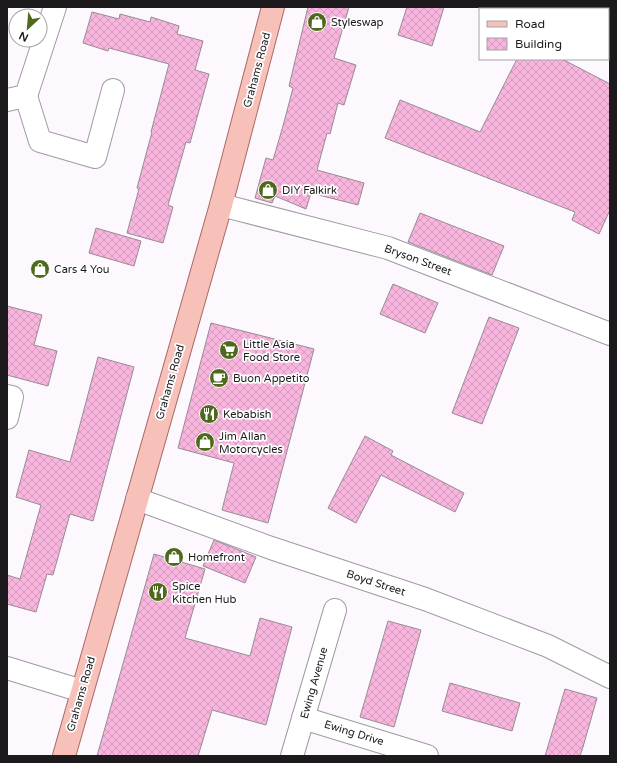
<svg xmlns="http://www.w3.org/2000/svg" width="617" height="763" font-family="'Varela Round',sans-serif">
	<defs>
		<pattern id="building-cross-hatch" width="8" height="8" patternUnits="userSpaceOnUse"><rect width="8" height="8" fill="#f8b5de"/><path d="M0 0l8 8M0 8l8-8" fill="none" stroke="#d49bbe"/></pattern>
	</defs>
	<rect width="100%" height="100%" fill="#fcf8fe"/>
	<g fill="url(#building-cross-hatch)" stroke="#968c92">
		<path d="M308 7H349L334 58 356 65 344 105 338 103 330 134 327 133 317 170 364 183 358 205 311 193 306 209 275 196 272 203 255 198 266 158 273 160 283 126 293 88 289 86Z"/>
		<path d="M407 7H444L432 46 398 35Z"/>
		<path d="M92 12 119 19 120 14 150 22 151 17 179 26 177 34 203 41 195 70 209 74 190 143 186 142 168 205 173 207 163 243 127 233 139 189 137 188 152 132H151L169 64 109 48 108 51 83 43Z"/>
		<path d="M517 59H562L610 84V210L599 234 572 220 575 212 385 138 400 100 480 132Z"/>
		<path d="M420 213 504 246 492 275 408 242Z"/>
		<path d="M96 228 141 241 134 266 89 253Z"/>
		<path d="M393 284 438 303 425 333 380 314Z"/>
		<path d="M7 306 42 315 34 345 57 351 48 386 7 375Z"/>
		<path d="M489 317 519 328 482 424 452 413Z"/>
		<path d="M211 323 314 349 268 523 222 510 234 463 178 448Z"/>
		<path d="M98 357 134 367 93 521 70 514 53 575 47 574 36 612 7 604V575L20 579 41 505 16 497 29 450 70 462Z"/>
		<path d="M365 436 393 451 391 455 464 493 455 512 381 475 356 523 328 508Z"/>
		<path d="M214 540 256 557 245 583 203 566Z"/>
		<path d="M154 554 205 569 185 638 250 656 260 618 292 627 266 725 212 710 198 756H97Z"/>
		<path d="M388 621 421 630 394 727 360 717Z"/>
		<path d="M450 683 520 703 512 731 442 711Z"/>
		<path d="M565 689 597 698 583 747 580 756H545Z"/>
	</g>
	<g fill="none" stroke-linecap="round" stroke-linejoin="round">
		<g stroke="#a09aa3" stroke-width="24">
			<g id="minor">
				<path d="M26 96 40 141 95 157 113 90"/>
				<path d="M7 100 26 96 55 7"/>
				<path d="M221 205 388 248 610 334"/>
				<path d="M7 396 12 397 7 418"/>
				<path d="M137 499 271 548 425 599 548 646 610 677"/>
				<path d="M7 668 82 691"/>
				<path d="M303 718 427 756"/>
				<path d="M292 756 335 610"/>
			</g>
		</g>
		<g stroke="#a76b64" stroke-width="24">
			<path id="major" d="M64 756 221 205 273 7"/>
		</g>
		<use href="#minor" stroke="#fff" stroke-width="22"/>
		<use href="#major" stroke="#f7c0b9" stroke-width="22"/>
	</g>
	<defs>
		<g id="shop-disc" transform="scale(1)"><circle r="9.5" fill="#4e691b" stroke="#fff"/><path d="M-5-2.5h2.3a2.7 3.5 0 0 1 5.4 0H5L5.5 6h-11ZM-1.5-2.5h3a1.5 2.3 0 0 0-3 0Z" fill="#fff"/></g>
		<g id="supermarket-disc" transform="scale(1)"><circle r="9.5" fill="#4e691b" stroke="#fff"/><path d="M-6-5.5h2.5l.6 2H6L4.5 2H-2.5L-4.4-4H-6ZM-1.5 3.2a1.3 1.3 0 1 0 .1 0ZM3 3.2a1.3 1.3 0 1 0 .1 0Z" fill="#fff"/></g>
		<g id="cafe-disc" transform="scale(1)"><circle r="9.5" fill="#4e691b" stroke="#fff"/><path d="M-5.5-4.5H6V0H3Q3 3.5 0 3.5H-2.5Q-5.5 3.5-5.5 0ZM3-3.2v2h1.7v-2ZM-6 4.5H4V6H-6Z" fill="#fff"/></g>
		<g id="restaurant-disc" transform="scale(1)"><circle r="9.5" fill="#4e691b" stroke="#fff"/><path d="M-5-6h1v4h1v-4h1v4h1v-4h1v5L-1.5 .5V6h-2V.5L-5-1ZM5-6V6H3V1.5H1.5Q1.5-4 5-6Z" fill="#fff"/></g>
	</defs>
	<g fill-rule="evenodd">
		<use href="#shop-disc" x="317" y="22"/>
		<use href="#shop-disc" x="268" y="190"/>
		<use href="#shop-disc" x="40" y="269"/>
		<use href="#supermarket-disc" x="229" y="350"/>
		<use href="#cafe-disc" x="219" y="378"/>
		<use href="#restaurant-disc" x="209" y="414"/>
		<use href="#shop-disc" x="205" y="442"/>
		<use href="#shop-disc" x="174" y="557"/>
		<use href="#restaurant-disc" x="158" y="592"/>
	</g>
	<g text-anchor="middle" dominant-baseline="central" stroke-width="3.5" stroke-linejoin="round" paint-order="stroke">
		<g font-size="11" fill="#1c1a1d" stroke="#fff" text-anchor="start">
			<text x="331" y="22">Styleswap</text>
			<text x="282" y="190">DIY Falkirk</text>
			<text x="54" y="269">Cars 4 You</text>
			<text x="243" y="344">Little Asia<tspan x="243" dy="13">Food Store</tspan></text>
			<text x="233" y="378">Buon Appetito</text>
			<text x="223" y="414">Kebabish</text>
			<text x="219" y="436">Jim Allan<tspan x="219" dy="13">Motorcycles</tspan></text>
			<text x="188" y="557">Homefront</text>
			<text x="172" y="586">Spice<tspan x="172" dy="13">Kitchen Hub</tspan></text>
		</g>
		<g font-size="11" fill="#1c1a1d" stroke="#fff">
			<text transform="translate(257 70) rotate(-75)">Grahams Road</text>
			<text transform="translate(418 260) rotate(20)">Bryson Street</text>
			<text transform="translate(170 382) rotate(-74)">Grahams Road</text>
			<text transform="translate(376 583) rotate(18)">Boyd Street</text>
			<text transform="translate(314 683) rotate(-74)">Ewing Avenue</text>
			<text transform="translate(81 694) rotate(-74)">Grahams Road</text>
			<text transform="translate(354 733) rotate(17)">Ewing Drive</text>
		</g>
	</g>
	<rect width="617" height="763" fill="none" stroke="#1c1a1d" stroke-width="16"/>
	<rect x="479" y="8" width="130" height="52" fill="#ffffff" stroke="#a4a3a5"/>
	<rect x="487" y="21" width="20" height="6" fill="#f7c0b9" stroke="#a4a3a5"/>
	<text x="515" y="28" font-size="12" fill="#1c1a1d">Road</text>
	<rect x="487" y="38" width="20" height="12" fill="url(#building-cross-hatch)" stroke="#a4a3a5"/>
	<text x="515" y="48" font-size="12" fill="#1c1a1d">Building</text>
	<g transform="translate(28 28) rotate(206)"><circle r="19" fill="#ffffff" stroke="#a4a3a5"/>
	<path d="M0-3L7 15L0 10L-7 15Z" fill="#4e691b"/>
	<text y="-6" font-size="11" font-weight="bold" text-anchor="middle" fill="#1c1a1d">N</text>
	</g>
</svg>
